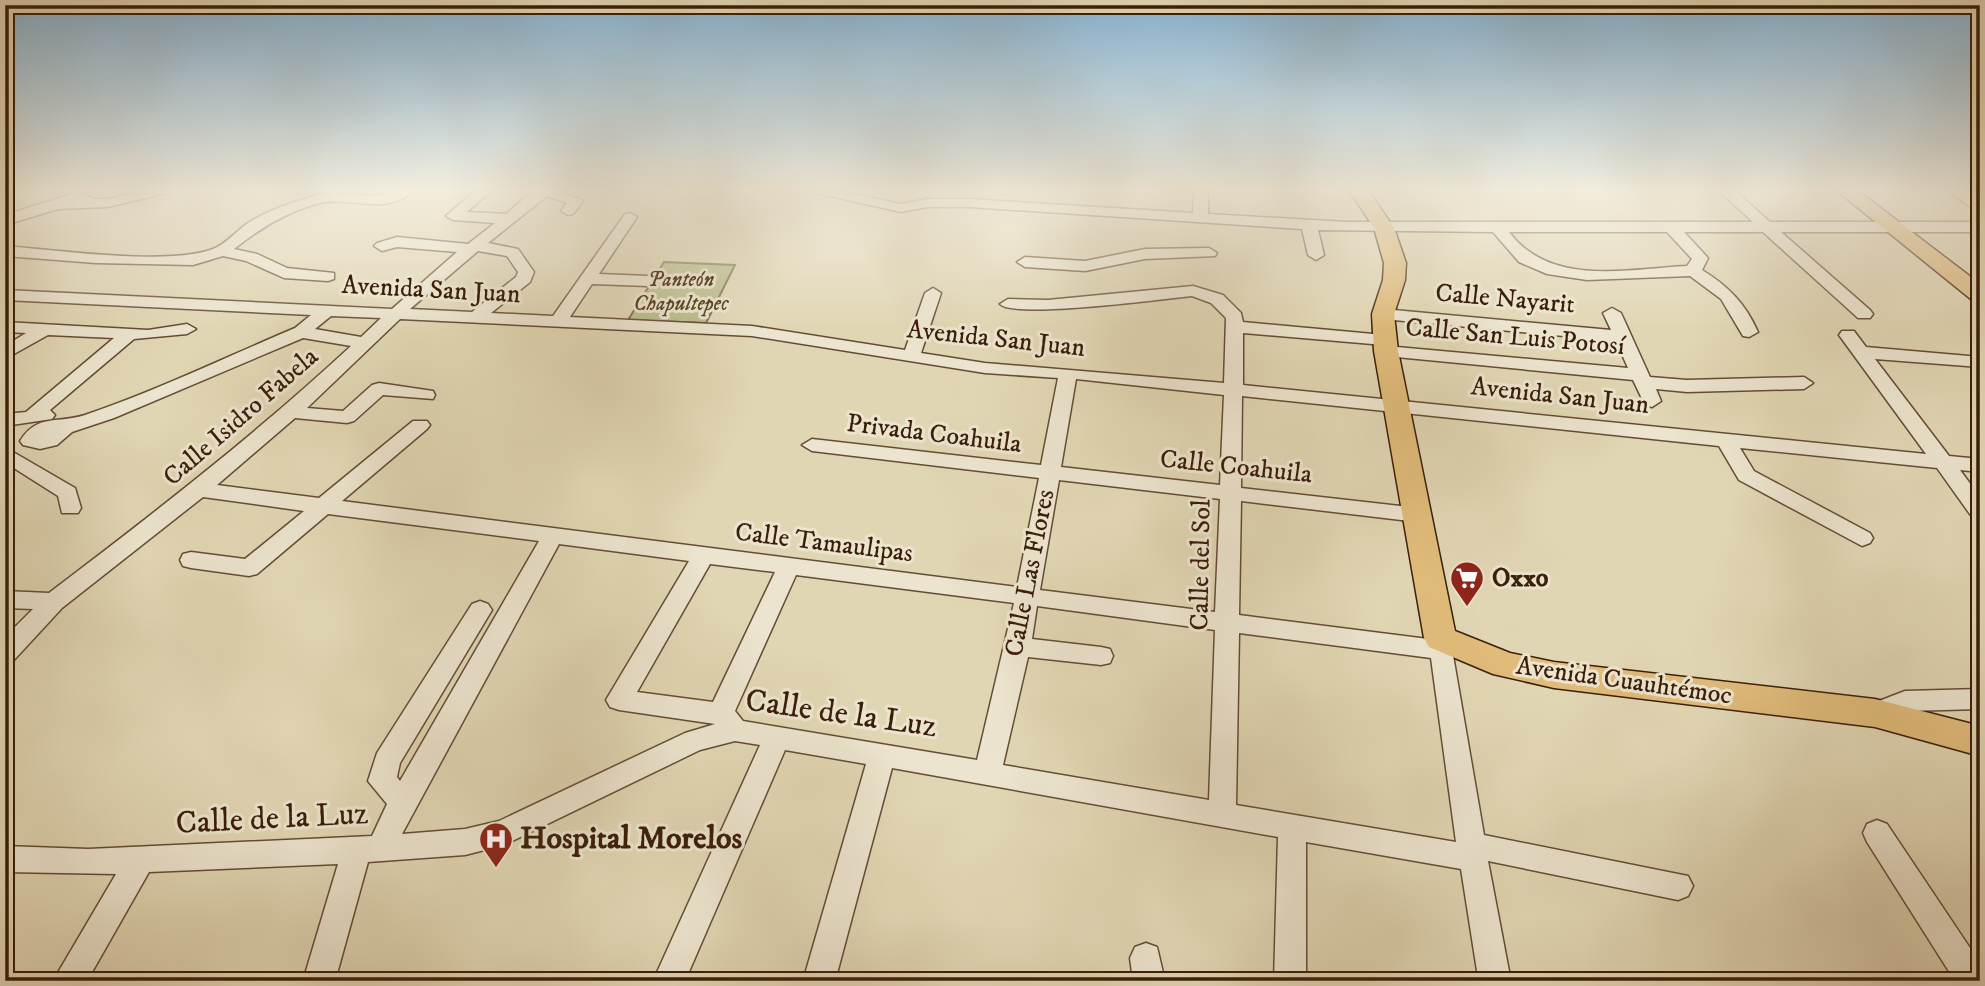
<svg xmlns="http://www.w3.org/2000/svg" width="1985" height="986" font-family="'IM FELL DW Pica',serif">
	<rect width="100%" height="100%" fill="#e1d6b4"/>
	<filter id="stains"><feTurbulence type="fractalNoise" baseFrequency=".00286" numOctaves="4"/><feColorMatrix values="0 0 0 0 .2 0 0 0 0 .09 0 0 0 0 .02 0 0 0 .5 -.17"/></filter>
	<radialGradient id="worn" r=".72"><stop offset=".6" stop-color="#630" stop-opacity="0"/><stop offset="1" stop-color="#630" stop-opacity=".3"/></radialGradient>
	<path fill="#b8bc8a" stroke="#796d4a" stroke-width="2" d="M664 262 735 265 706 323 628 320Z"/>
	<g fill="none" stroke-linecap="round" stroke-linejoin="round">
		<g stroke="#644c34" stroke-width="3">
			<g id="minor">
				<path d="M149 190H179L108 207 58 209 5 225V215L78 192 94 199H108Z"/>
				<path d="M396 190H414C388 217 352 196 320 203 288 211 260 228 234 249L257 254 287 268 334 273V279L328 281 284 278 246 261 223 256 193 265 96 263 5 256V246C56 250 169 266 213 249 226 244 236 231 248 223 268 210 294 202 317 195 342 188 372 203 396 190Z"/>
				<path d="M476 190H492L467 212 506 214 534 190H557L583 201 573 214 568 215 561 211 567 203 547 196 488 243 518 249 534 272 530 282 491 313 553 316 625 214 630 213 637 217 599 274 648 276 656 281 648 286 592 284 570 317 752 326 905 350 925 293 933 288 941 293 921 353 985 363 1224 383 1226 318 1211 303 1192 296C1163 299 1013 319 1000 304L1008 299 1048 300 1193 286 1223 295 1241 313 1243 322 1384 335 1393 340 1384 345 1243 333V385L1926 454 1839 335 1842 331H1854L1866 347 1980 357V367L1875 359 1949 456 1980 459V472L1960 470 1980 497V519L1972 517 1937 468 1740 448 1754 471 1870 533 1873 538 1870 543 1862 546 1739 480 1719 446 1242 396 1241 488 1418 508 1426 510 1429 515 1426 520 1418 522 1241 501 1239 615 1428 639 1431 632 1440 629 1449 632 1484 835 1688 876 1693 886 1688 896 1678 900 1488 861 1509 971 1506 981H1474L1477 971 1461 869 1306 842V981H1274L1278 837 892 768 835 981H803L866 764 785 750 685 981H653L760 745 735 741 700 750 504 845 465 855 368 862 335 981H303L338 864 149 872 87 981H53L116 874 5 872V846L88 849 372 836 387 804 368 781 377 753 472 604 480 601 488 604 492 610 400 763 397 777 400 781 539 541 328 514 257 574 249 576 191 568 183 566 180 560 183 554 191 552 245 559 304 511 203 497 62 608 14 660 5 662V637L33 609 5 608V591L49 593C153 514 255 435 351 346L303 338 114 418 72 432 57 445 40 449 23 445 20 441C37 413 58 424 85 415 156 391 226 357 295 328L311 315 5 300V290L392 309 457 252 397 247 382 251 374 246 377 243 397 237 468 244 495 223 453 220 446 216ZM478 251 507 256 518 272 516 277 472 312 410 309ZM331 316 381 318 361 337 315 329ZM400 319 752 336 985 373 1058 378 1041 465 812 439 802 445 812 451 1039 478 1017 587 342 501 427 429 430 425 427 421H413L319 498 217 485 295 418 347 423 354 421 383 395 433 399 435 395 433 391 379 383 372 385 343 411 307 408ZM1076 379 1224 395 1220 485 1061 467ZM1059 480 1220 499 1215 612 1040 590ZM559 544 689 561 606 700 610 707 619 710 715 724 685 733 499 821 465 829 402 834ZM710 564 775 572 713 702 637 692ZM796 575 1014 603 977 760 743 721 735 711ZM1037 606 1215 630 1209 800 1003 765 1028 657 1101 665 1110 663 1113 656 1110 649 1101 647 1032 639ZM1239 633 1431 658 1456 842 1236 805Z"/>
				<path d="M803 190H833L901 204 927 199H970L1193 213 1194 190H1208V214L1347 222H1753L1718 190H1734L1770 222H1980V232H1781L1870 310 1873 314 1870 318H1858L1763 232H1684L1708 258 1702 270C1728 286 1745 303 1758 332L1749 337 1743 336 1721 299 1690 276 1587 280 1547 274 1519 262 1493 232 1318 230 1324 255 1316 260 1308 255 1302 229 970 207H927L901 212ZM1509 232H1667L1692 259 1687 266C1627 269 1550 287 1509 232Z"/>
				<path d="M1946 190H1963L1980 202V213Z"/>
				<path d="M1209 248 1217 253 1215 256 1145 259 1085 271 1025 267 1017 262 1025 257 1085 261 1145 249Z"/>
				<path d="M1612 308 1621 313 1650 377 1687 380 1804 377 1813 383 1804 389 1687 392 1656 389 1661 401 1652 407 1645 405 1633 380 1386 356 1377 351 1386 346 1628 368 1616 341 1383 319 1374 314 1383 309 1611 330 1603 313Z"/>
				<path d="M5 322 148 330 187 324 196 329 187 334 134 339 50 410 55 415 52 419 5 426V414L26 412 114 338 48 335 5 359V346L26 333 5 332Z"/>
				<path d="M13 452 75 488 81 508 78 513H62L58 496 6 463V453Z"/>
				<path d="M1980 689V709L1907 711 1875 723 1866 720 1862 713 1866 706 1905 691Z"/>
				<path d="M1877 820 1887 824 1980 963V981H1955L1867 842 1863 833 1867 824Z"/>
				<path d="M1146 943 1157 947 1165 981H1133L1130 958 1135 947Z"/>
			</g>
		</g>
		<g stroke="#3a1e09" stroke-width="3">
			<g id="major">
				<path d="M1349 190H1368L1394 228 1406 263 1405 280 1394 314 1398 351 1455 631 1510 653 1554 662 1875 699 1980 726V756L1875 727 1554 688 1493 674 1429 647 1424 638 1374 351 1372 314 1383 280 1384 263 1374 228Z"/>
				<path d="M1836 190H1857L1980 284V302L1972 300Z"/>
			</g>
		</g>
		<use href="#minor" fill="#ece4ce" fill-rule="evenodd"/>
		<use href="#major" fill="#e0bb7a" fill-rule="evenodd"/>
	</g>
	<linearGradient id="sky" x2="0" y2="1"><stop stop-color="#88b5d5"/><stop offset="0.58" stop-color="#f2eddd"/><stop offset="1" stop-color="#f2eddd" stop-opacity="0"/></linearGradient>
	<rect width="1985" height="328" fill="url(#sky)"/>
	<defs>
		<g id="supermarket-pin" transform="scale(1.75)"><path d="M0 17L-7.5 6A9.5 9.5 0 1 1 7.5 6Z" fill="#8f2418" stroke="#ece4ce"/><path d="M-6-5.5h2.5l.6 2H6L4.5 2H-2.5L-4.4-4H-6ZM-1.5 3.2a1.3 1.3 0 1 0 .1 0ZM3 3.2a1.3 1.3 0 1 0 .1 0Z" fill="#fff"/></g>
		<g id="hospital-pin" transform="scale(1.75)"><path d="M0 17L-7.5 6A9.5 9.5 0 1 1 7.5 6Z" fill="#8f2418" stroke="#ece4ce"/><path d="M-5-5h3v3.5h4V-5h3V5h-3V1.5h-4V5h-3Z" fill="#fff"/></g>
	</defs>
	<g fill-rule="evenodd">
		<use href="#supermarket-pin" x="1467" y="578"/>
		<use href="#hospital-pin" x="496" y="839"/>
	</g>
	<g text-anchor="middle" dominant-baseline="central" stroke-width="6" stroke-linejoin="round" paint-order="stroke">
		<g font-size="21" font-style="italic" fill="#5a4629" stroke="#ece4ce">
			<text x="681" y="280">Panteón<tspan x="681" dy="24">Chapultepec</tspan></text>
		</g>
		<g font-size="26" fill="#3a1e09" stroke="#ece4ce">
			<text transform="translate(431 290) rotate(3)">Avenida San Juan</text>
			<text transform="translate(1505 299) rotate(5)">Calle Nayarit</text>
			<text transform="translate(1515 337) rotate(5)">Calle San Luis Potosí</text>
			<text transform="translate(996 339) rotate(6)">Avenida San Juan</text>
			<text transform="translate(1560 396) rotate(6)">Avenida San Juan</text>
			<text transform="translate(241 417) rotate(-41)">Calle Isidro Fabela</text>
			<text transform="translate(934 434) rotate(7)">Privada Coahuila</text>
			<text transform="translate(1236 467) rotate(6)">Calle Coahuila</text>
			<text transform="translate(824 543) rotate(7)">Calle Tamaulipas</text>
			<text transform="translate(1201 565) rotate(-89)">Calle del Sol</text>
			<text transform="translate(1030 573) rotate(-79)">Calle Las Flores</text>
			<text transform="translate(1624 681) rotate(8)">Avenida Cuauhtémoc</text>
		</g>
		<g font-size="26" font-weight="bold" fill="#3a1e09" stroke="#ece4ce" text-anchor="start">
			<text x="1492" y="578">Oxxo</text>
		</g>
		<g font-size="32" fill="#3a1e09" stroke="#ece4ce">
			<text transform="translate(841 714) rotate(8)">Calle de la Luz</text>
			<text transform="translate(272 819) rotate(-3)">Calle de la Luz</text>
		</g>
		<g font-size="32" font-weight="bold" fill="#3a1e09" stroke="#ece4ce" text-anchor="start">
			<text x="520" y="839">Hospital Morelos</text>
		</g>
	</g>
	<rect width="1985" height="986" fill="none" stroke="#e1d6b4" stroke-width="28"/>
	<rect x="7" y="7" width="1971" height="972" fill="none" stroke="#3a1e09" stroke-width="3.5"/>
	<rect x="14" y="14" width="1957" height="958" fill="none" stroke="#3a1e09" stroke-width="2"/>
	<rect width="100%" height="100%" filter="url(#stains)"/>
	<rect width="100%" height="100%" fill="url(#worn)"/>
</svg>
